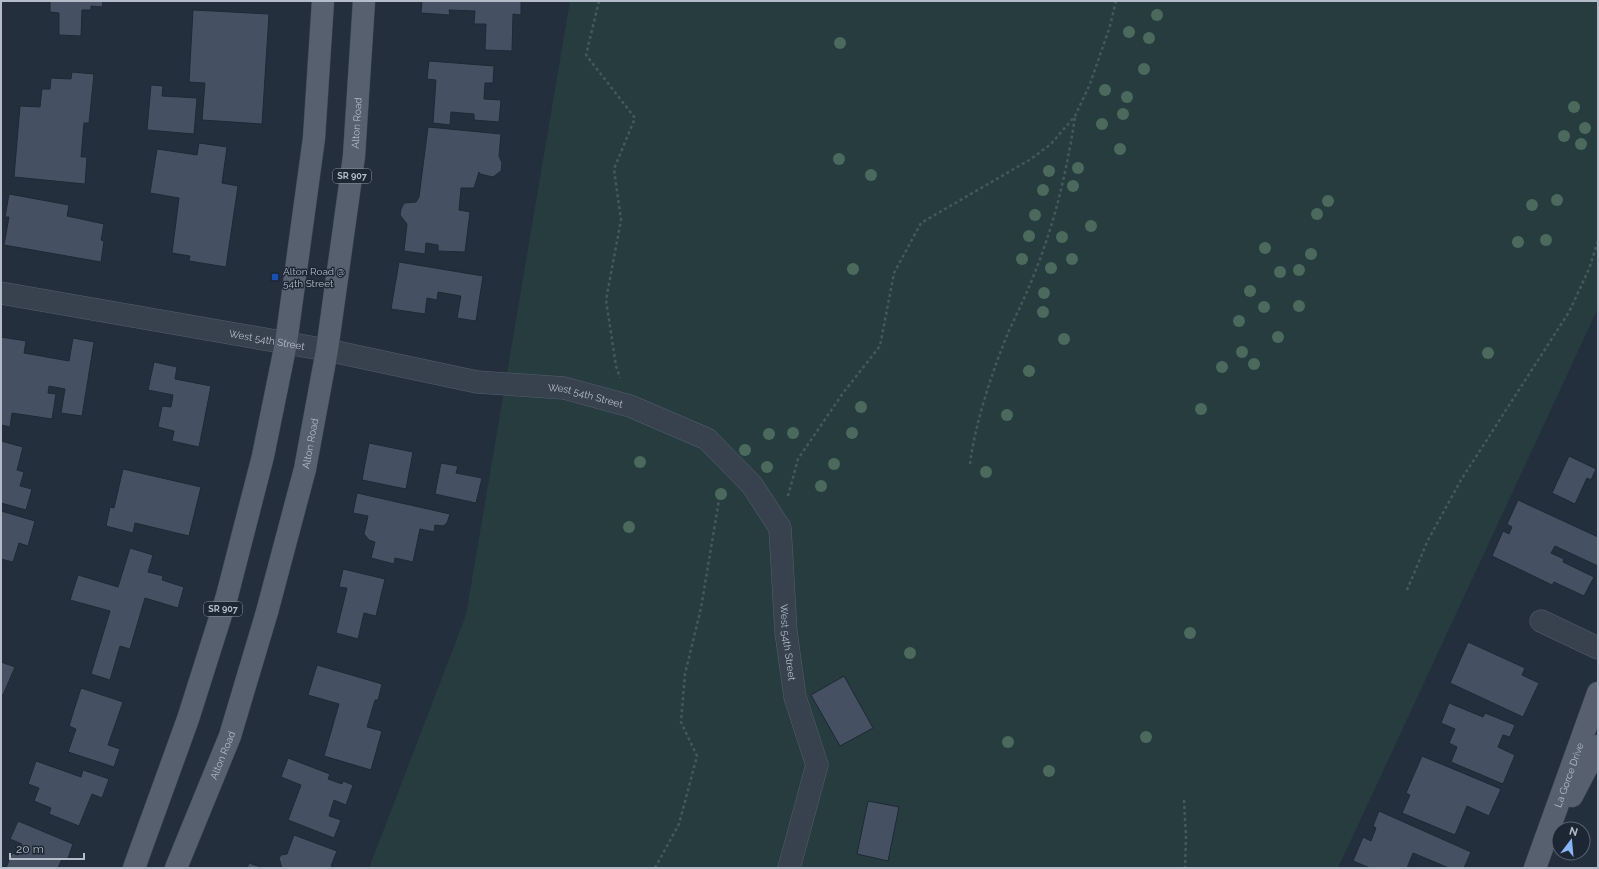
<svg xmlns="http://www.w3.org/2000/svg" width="1599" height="869" font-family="Raleway,sans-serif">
	<rect width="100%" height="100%" fill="#242f3e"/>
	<path fill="#263c3f" d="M570 1H1598V308L1338 868H369L466 615Z"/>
	<g fill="#455162" stroke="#1f2835">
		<path d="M50 1H103L102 7 91 6V10H82L81 36 59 35V13L50 12Z"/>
		<path d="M422 1H521V15L513 14 512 51 485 50 486 24H474L475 11 449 10 450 15 421 13Z"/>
		<path d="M193 10 269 14 262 124 202 120 205 83 189 82Z"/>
		<path d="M429 61 494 66 493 83H485L484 99 501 100 499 122 474 120V114L451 112 450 125 433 123 436 80 427 79Z"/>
		<path d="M72 72 94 74 89 123H84L81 157H87L85 184 14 177 20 106 40 107 42 89H50L51 78 71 79Z"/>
		<path d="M151 85 163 86 162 96 197 98 194 134 147 130Z"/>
		<path d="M428 127 501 134 499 156 502 163 501 171 493 177 480 174 479 172 474 188H461L459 210 470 212 465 252 438 251V245L426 243 425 254 404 251 407 224 400 215 401 209 404 203 416 202 419 197Z"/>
		<path d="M199 143 227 147 222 183 238 186 226 267 189 261 190 256 172 253 179 198 150 193 157 149 197 155Z"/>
		<path d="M9 194 69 205 67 216 104 224 101 240 104 241 101 262 4 245 9 217H5Z"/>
		<path d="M399 262 483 276 476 321 457 318 461 296 438 292 437 300 427 298 425 314 391 309Z"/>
		<path d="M1 337 26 341 24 353 69 361 73 338 94 342 82 416 61 413 65 389 49 386 48 393 56 394 52 419 12 413 10 427 1 425Z"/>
		<path d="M154 362 177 367 175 379 211 386 199 447 172 441 174 431 158 427 162 406 171 407 173 395 148 390Z"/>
		<path d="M1 441 23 447 17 470 24 472 20 486 32 489 26 510 1 503Z"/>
		<path d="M369 443 413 452 406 489 362 480Z"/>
		<path d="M1569 456 1596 469 1591 480 1587 478 1575 504 1552 493Z"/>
		<path d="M441 463 458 466 456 473 482 478 476 503 435 494Z"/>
		<path d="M123 469 201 487 189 536 135 523 133 533 106 526 110 507 114 508Z"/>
		<path d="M357 493 450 514 447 523 443 526 435 525 434 532 420 529 413 562 395 558 394 564 371 558 375 542 369 540 364 534 368 516 353 513Z"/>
		<path d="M1518 500 1598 537V566L1555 546 1551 553 1564 559 1563 562 1594 577 1584 596 1554 582 1552 585 1492 556 1503 531 1509 534 1512 527 1507 524Z"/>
		<path d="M1 511 35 521 28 546 19 543 13 562 1 559V561Z"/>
		<path d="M130 548 153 555 148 572 163 576 162 580 184 587 178 608 145 598 130 649 120 646 110 680 91 674 110 611 70 600 78 575 118 587Z"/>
		<path d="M343 569 385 579 376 616 364 613 358 639 336 633 347 588 339 587Z"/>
		<path d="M1468 642 1525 668 1522 675 1539 683 1523 717 1450 683Z"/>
		<path d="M1 662 15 667 3 695 1 694Z"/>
		<path d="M317 665 382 684 378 700H375L367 727 382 731 371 770 324 756 339 704 308 695Z"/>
		<path d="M844 676 873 728 840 746 811 695Z"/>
		<path d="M81 688 123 702 108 745 120 749 114 767 68 752 76 729 69 726Z"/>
		<path d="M1449 703 1483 717 1485 713 1515 725 1510 737 1503 735 1498 747 1515 755 1503 784 1451 762 1457 747 1449 743 1455 729 1441 723Z"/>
		<path d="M1422 756 1501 789 1489 816 1467 806 1455 835 1402 813 1410 795 1406 793Z"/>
		<path d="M288 758 330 774 328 779 342 784 343 781 353 785 346 805 334 800 329 816 341 820 334 838 288 820 301 785 281 777Z"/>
		<path d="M36 761 81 777 83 770 109 779 102 798 92 794 79 826 49 814 51 808 34 801 39 788 28 784Z"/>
		<path d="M868 801 899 807 888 861 857 854Z"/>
		<path d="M1379 811 1471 852 1464 868H1449L1413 853 1407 868H1370L1353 861 1363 837 1371 841 1376 828 1373 826Z"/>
		<path d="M18 821 73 844 67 861 62 859 58 868H6L12 853 18 855 22 844 10 839Z"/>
		<path d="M294 835 337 851 331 866 337 868H282L279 858 281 855 287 854Z"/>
		<path d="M249 863 263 868H247Z"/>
	</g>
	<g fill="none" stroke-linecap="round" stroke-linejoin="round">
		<g stroke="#565f6c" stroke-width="23">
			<g id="minor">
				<path id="s1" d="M1 293 327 350 477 382 564 388 630 406 707 439 752 485 780 528 786 632 795 697 817 765 789 868"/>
				<path d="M1541 621 1598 648"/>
			</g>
		</g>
		<g stroke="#414a57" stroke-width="23">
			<g id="major">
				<path d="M1572 796 1598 746"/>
				<path d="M134 868 188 719 227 596 263 456 286 343 314 138 323 1"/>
				<path id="s2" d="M176 868 230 736 267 612 305 469 327 350 354 156 364 1"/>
				<path id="s3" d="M1535 868 1598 693"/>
			</g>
		</g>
		<g stroke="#44595c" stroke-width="2.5" stroke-dasharray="3 3" stroke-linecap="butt">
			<path d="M599 1 586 55 635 118 614 169 621 220 606 300 616 366 620 378"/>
			<path d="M970 464C975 423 992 372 1008 333 1017 313 1027 293 1035 272 1055 222 1067 170 1075 117"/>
			<path d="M788 496 798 459 843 393 880 346 894 273 921 223 1031 159 1051 144 1075 116 1090 84 1110 26 1116 1"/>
			<path d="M1407 590 1428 540 1461 480 1569 312 1589 269 1598 241"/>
			<path d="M1184 800 1186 837 1185 868"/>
			<path d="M655 868 679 824 697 756 681 722 685 674 701 608 721 488"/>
		</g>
		<use href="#minor" stroke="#38414e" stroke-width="22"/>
		<use href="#major" stroke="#56606e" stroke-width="22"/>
	</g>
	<g fill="#4b6a5d">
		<circle cx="1157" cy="15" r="6"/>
		<circle cx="1129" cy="32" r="6"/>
		<circle cx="1149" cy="38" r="6"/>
		<circle cx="840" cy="43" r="6"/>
		<circle cx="1144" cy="69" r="6"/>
		<circle cx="1105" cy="90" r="6"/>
		<circle cx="1127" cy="97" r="6"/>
		<circle cx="1574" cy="107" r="6"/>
		<circle cx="1123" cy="114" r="6"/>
		<circle cx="1102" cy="124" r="6"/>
		<circle cx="1585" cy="128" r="6"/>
		<circle cx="1564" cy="136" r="6"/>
		<circle cx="1581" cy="144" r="6"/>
		<circle cx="1120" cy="149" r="6"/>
		<circle cx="839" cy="159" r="6"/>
		<circle cx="1078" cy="168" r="6"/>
		<circle cx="1049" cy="171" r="6"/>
		<circle cx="871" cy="175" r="6"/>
		<circle cx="1073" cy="186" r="6"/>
		<circle cx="1043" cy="190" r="6"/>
		<circle cx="1557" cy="200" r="6"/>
		<circle cx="1328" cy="201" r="6"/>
		<circle cx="1532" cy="205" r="6"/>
		<circle cx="1317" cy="214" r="6"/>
		<circle cx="1035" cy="215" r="6"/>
		<circle cx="1091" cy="226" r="6"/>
		<circle cx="1029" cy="236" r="6"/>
		<circle cx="1062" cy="237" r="6"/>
		<circle cx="1546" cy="240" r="6"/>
		<circle cx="1518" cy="242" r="6"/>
		<circle cx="1265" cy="248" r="6"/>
		<circle cx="1311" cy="254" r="6"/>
		<circle cx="1022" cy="259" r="6"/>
		<circle cx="1072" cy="259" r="6"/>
		<circle cx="1051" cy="268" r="6"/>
		<circle cx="853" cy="269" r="6"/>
		<circle cx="1299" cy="270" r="6"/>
		<circle cx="1280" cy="272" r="6"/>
		<circle cx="1250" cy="291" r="6"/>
		<circle cx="1044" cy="293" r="6"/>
		<circle cx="1299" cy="306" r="6"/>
		<circle cx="1264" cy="307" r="6"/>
		<circle cx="1043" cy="312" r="6"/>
		<circle cx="1239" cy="321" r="6"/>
		<circle cx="1278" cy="337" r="6"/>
		<circle cx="1064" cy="339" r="6"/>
		<circle cx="1242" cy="352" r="6"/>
		<circle cx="1488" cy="353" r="6"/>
		<circle cx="1254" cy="364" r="6"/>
		<circle cx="1222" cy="367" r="6"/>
		<circle cx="1029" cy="371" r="6"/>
		<circle cx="861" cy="407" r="6"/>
		<circle cx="1201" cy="409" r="6"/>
		<circle cx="1007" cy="415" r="6"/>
		<circle cx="793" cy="433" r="6"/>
		<circle cx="852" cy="433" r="6"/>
		<circle cx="769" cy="434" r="6"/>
		<circle cx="745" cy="450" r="6"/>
		<circle cx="640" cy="462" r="6"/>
		<circle cx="834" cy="464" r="6"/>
		<circle cx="767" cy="467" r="6"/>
		<circle cx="986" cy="472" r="6"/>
		<circle cx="821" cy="486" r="6"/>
		<circle cx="721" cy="494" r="6"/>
		<circle cx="629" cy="527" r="6"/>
		<circle cx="1190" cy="633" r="6"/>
		<circle cx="910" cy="653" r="6"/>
		<circle cx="1146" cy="737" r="6"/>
		<circle cx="1008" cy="742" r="6"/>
		<circle cx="1049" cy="771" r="6"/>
	</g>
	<rect fill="#1a4fb4" stroke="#1d2633" stroke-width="1.5" x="271" y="273" width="8" height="8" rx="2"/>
	<g text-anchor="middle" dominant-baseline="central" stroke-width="3" stroke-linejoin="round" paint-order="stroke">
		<g fill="#1d2633" stroke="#878f9c" stroke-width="1">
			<rect x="333" y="169" width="38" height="14" rx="3"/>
			<rect x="204" y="602" width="38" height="14" rx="3"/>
		</g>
		<g font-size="9" font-weight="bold" fill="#b4bcc9">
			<text x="352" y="176">SR 907</text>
			<text x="223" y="609">SR 907</text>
		</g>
		<g font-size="10" fill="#b4bcc9" stroke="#1d2633">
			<text stroke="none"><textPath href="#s2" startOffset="770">Alton Road</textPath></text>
			<text stroke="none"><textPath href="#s1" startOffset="270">West 54th Street</textPath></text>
			<text stroke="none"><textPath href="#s1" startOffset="594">West 54th Street</textPath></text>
			<text stroke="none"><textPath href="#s2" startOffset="446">Alton Road</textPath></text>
			<text stroke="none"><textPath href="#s1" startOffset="954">West 54th Street</textPath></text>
			<text stroke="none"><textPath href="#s2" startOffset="122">Alton Road</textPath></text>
			<text stroke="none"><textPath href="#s3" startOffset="99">La Gorce Drive</textPath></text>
		</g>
		<g font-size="10" fill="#b4bcc9" stroke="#1d2633" text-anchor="start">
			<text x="283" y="271">Alton Road @<tspan x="283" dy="12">54th Street</tspan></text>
		</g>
	</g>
	<rect width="1599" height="869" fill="none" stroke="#b4bcc9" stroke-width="4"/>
	<g transform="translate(1571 841) rotate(16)"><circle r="19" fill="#1d2633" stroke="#59626f"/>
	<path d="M0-3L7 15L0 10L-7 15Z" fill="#8ab4f8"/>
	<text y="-6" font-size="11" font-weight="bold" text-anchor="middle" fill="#b4bcc9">N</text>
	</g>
	<path d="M10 853v6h74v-6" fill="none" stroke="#b4bcc9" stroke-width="2"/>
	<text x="16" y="853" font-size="12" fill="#b4bcc9" stroke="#1d2633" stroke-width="3" paint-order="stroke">20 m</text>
</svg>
